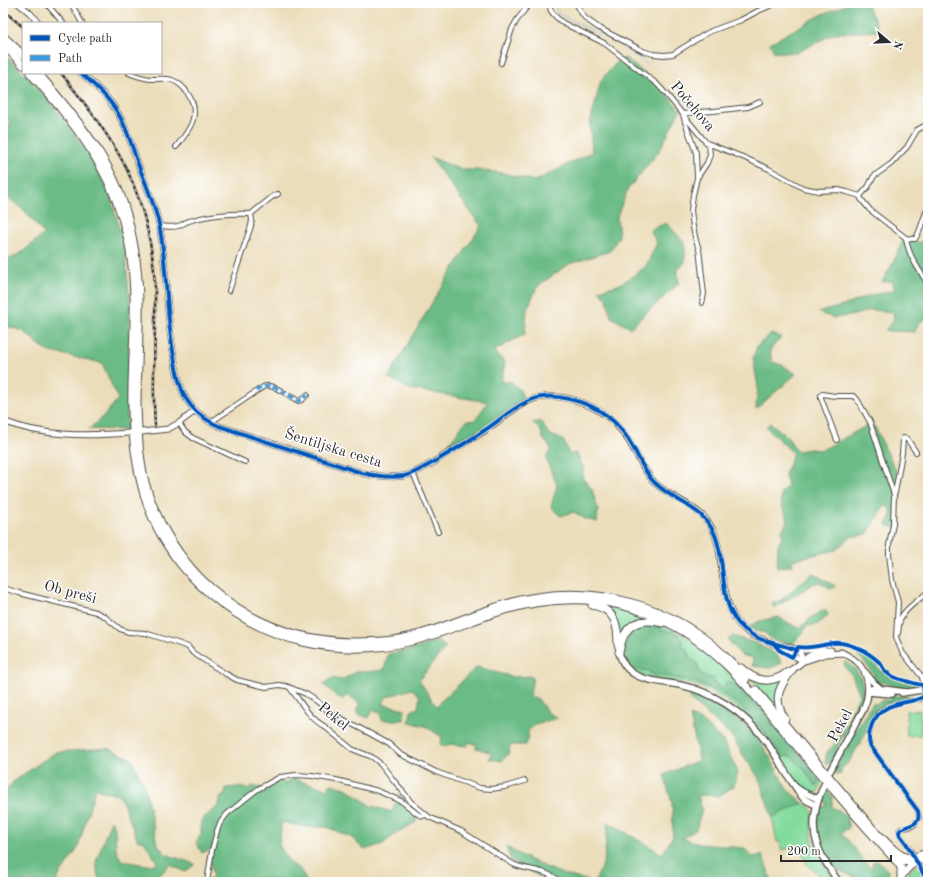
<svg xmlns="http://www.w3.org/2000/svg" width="931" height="885" font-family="'Old Standard TT',serif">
	<rect width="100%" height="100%" fill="#fff"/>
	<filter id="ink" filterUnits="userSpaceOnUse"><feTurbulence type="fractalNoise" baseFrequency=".025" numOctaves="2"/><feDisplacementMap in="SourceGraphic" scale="8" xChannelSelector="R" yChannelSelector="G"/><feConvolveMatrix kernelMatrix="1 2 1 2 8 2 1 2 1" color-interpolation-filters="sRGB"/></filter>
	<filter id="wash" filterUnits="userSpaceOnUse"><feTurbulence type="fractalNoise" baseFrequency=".012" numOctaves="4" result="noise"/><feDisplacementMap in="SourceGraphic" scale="16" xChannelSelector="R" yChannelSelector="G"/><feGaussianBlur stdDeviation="0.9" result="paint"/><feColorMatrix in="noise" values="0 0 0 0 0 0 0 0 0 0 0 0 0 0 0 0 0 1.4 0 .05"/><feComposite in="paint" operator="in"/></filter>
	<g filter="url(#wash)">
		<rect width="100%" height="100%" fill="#ebddb9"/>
		<g fill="#84db9e" stroke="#588364" fill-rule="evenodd">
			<path d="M601 604 628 610 653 618 648 619 620 635Z"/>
			<path d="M641 623 660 624 670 628 685 636 713 657 726 669 762 708 817 774 822 782 818 791 815 795C810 794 803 790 799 787 794 783 790 775 786 769 773 750 758 724 739 710 726 700 710 690 694 685 670 679 626 683 622 652 622 648 624 637 626 634 629 630 637 626 641 623ZM648 625H655L661 630H665L679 635 683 644 682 647 689 653V657L698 665V670L703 676 710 678 714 683 722 688 725 685 726 682 733 684 741 690 752 704 757 706 765 713 773 726 781 733 819 780 816 787C809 776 801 764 791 756 786 752 780 751 775 747 768 742 763 729 757 722 740 702 712 687 687 680 675 677 662 677 650 674V671L628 637C635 630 638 626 648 625Z"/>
			<path d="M750 678H783L779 712Z"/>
			<path d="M920 710 921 735 907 736 906 711Z"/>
			<path d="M803 803C806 805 810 807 812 811 813 814 812 819 811 823 811 827 812 831 812 835 814 853 826 868 836 882H827L814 870 807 865 800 846 781 850 780 842H777L772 817Z"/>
			<path d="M917 865 927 882H903L908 873Z"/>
		</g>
		<g fill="#6bbb85" stroke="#4b7358">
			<path d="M851 3H866L880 31 835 33 796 53 774 52 770 43 821 15Z"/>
			<path d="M3 53 23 72V73L25 74 51 103 88 152 109 192 124 244 130 304 127 430 89 429 104 416 118 399 102 363 47 351 23 331 3 325V262L21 253 44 234 24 210 8 198 3 188V131L11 123 3 114Z"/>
			<path d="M625 58 657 83 680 110 660 150 628 189 617 216 619 236 610 251 569 264 538 286 527 309 525 334 494 351 505 363 501 382H512L520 390 524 400 486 426 456 445 448 444 466 421 475 420 488 402 410 389 388 378 439 291 481 226 430 157 462 170H478L502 173 535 181 592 152 590 124 601 80 618 61Z"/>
			<path d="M666 223 685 243V262L677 271 679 283 630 328 611 317 607 299 599 290 618 285 632 277 646 266 657 243 650 230Z"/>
			<path d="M928 234V318C920 320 917 324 915 332L885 331 894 319 893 312 872 310 854 315 835 318 824 315 819 312 843 306 868 296 895 290 892 281 882 282 894 261 902 242H921Z"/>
			<path d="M771 334 781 337 770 350 772 362 782 365 796 374 756 409 758 387 753 358 757 346Z"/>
			<path d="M540 421 549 434 563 440 570 455 576 452 583 467V479L592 489 598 510 597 522 585 519 574 512 560 516 551 507 557 485 546 459 551 448 543 439 541 431 533 423Z"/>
			<path d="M770 423 786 435 797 451 811 449 820 450 828 447 866 426 875 427 897 473V528L887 525 892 512 886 504 867 534 850 537 836 550 792 560V565L777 568 778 545 782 538V531L788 520 781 503V492L788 485 785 475 793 453 766 427Z"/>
			<path d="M813 573 835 586 831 589 820 582 813 584 774 608 772 602 780 601Z"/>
			<path d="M825 609 828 615 818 624 807 626 802 634 792 644 773 640 765 633 755 631 748 627 760 621 778 617 794 626 800 628 812 617Z"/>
			<path d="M648 625H655L660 627 661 630H665L679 635 683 644 682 647 688 650C688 655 690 661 696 662L698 665V670C703 676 706 679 714 678V684L722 688 725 685 726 681 733 684 741 690 752 704 757 706 765 713 773 726 781 733 819 780V782L817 787 805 770 791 756 782 757C774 746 766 733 757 722 739 702 712 686 687 680 675 677 662 677 650 674V671C645 670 639 671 635 669 622 661 624 639 634 631 639 627 643 626 648 625Z"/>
			<path d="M733 636 755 643 776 654 782 663 771 668 752 666 753 658 741 655 728 640Z"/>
			<path d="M436 641 446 647 419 680 436 706 477 667 513 677 533 676 530 696 538 699 548 713 558 718 535 724 528 731V737L526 745H510L509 753 502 761 489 759 492 753 476 748 477 745 469 742 467 746 449 744 446 747 440 744 442 737 425 726 409 722 411 711 418 708 420 696 412 689 386 697 383 704 405 709 404 720H382L380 712 373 710 369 718 357 714 359 703 348 695 341 700 323 684 332 678 342 680 357 671 367 672 384 670 388 654 414 649Z"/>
			<path d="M858 651C870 656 876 667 885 674 894 681 905 682 916 684L918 686 911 688 891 687 886 683 874 681V675L863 660 858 656Z"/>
			<path d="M845 661C852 665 856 669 860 677 871 702 852 721 840 741 836 749 835 760 827 765L825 762 827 752 834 745 850 718 854 705 860 695 852 675 844 667Z"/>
			<path d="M691 692C718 702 745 721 762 745 772 759 778 774 787 788 791 794 798 798 803 803L772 817 759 778 741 752 731 735 689 699Z"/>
			<path d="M892 696H910V699L904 701 887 704 879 709 871 719 863 738 849 762 841 769V774H836L834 770C846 747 858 725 873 703L877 704 883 700 888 701Z"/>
			<path d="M690 716 703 722 723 741 738 772 734 786 719 796 698 795 702 809 696 830 682 838 700 844 744 848 752 857 762 855 771 878 770 882H595L604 861 608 822 662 854 673 836 672 803 664 775 699 760Z"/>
			<path d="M108 748 132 759 145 788 157 843 165 854 195 864 185 872 170 864 158 877 145 882H104L98 877 96 862 111 820 115 829 116 850 121 860 144 865 158 864 144 841H138L120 796 95 789 78 848 57 879 59 882H3V794L15 780 56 752Z"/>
			<path d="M291 778 327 789 331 784 346 788 371 806 392 812 399 793 416 807V822L398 832 383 844 364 850 352 838 327 827H305L282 822 279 845 290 863 300 869 307 882H208L210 879 213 876 210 860 212 853 209 850 202 853 196 843 201 834V820L217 807 221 797 225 795 226 788 237 787 250 789 252 786 266 789 277 780 288 783Z"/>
			<path d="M827 790 832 796V807L846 815 849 828 841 833 853 846 861 858 871 869 873 862 878 860 888 871 889 882H872L863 881 834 868 821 847 817 826 820 807 827 806 822 797Z"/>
			<path d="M506 847 538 864 565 875 594 882H549L511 861Z"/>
		</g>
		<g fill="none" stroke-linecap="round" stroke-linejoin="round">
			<g stroke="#7eb0ea" stroke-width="1">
				<path d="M554 3 558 13 563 16 605 37 626 49 648 65"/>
				<path d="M858 871 891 882"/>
				<path d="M839 873 845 882"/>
			</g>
		</g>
	</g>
	<g filter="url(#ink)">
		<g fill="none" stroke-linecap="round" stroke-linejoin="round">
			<g stroke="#484640" stroke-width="6">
				<g id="minor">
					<path d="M46 3 63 23"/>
					<path d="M71 3 82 23"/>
					<path d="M549 3 551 11 556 17 563 23 604 43 657 84 667 95 704 140 707 143 745 158 769 169 803 188 819 191 838 190 847 192 860 196 861 199 870 210 906 238"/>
					<path d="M576 3 582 14 586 19 599 28 643 51 653 54 664 55 673 54 702 36 711 31 741 20 758 11 777 3"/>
					<path d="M501 63 512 29 517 20 530 3"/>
					<path d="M129 73C137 76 144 79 153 79 159 79 166 78 172 80 178 82 185 88 188 94 202 114 189 131 176 147"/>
					<path d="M697 178 696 153 685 122 683 114 697 112 714 111 748 107 760 102"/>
					<path d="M860 196 868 187 874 176 891 164 907 147 917 130 928 124"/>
					<path d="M159 226C165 226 172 228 178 226 182 225 185 222 189 221 207 215 232 213 251 214L272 197 278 194"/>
					<path d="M906 238C908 255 919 270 928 284"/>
					<path d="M906 238 911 239H915C922 230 922 218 928 209"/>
					<path d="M229 291 251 226 252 220 251 214"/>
					<path d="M702 303 704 294 699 249 696 241 693 227 691 210 693 195 697 178 707 163 710 155 709 144"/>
					<path d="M211 422 260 389C263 387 265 385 269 386 279 387 289 397 299 401L302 400 307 395"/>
					<path d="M179 423 185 432 193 438 245 462"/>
					<path d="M837 440 821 398V395L822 394 835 396H853L857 399 870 422 894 495 893 524 889 545V554L892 580 898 602 896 637 902 652 922 677C923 681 926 694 924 697 923 698 922 698 921 699 908 701 892 703 881 711 877 714 874 719 872 724 869 731 868 738 870 745L900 787 918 811 919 818 915 824 912 826 901 829 899 831 900 835 906 843 913 854"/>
					<path d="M413 473 438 532"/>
					<path d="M895 493 902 453 903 440V438L907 439 916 452"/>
					<path d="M3 588 19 593 96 612 104 616 120 629 128 632 145 633 174 642 188 647 193 653 226 674 237 680 266 687 279 685 286 686 306 694 318 702 329 712 369 733 389 744 400 754 436 772 480 788 491 789 505 787 525 781"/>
					<path d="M898 633C899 629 899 624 900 620 903 610 920 599 928 592"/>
					<path d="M922 677 928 673"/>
					<path d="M290 688C301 702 309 718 324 726L352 749 372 757 381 764 395 782 401 789 411 802 429 817 461 831 513 864C523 869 534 869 545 873 551 875 557 879 563 882"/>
					<path d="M920 867 928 882"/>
					<path d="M207 882 212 850 217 831 220 823 227 814 244 800 258 789 280 777 296 775 312 776 336 780 378 791 401 801 419 815 422 816 426 815"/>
				</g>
			</g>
			<g stroke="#484640" stroke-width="7">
				<g id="tertiary">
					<path d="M18 3 29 12 39 23"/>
					<path d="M81 73C92 83 103 92 111 103 125 121 131 143 138 164 146 184 154 203 159 224 168 267 165 313 174 356 176 370 179 385 185 397 193 411 205 420 219 426L362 473C376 476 389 478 404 476 415 474 424 467 434 462 451 451 469 441 486 430 515 410 530 389 570 399 601 407 619 422 634 450 640 461 646 474 655 483 672 499 697 505 710 525 719 539 720 556 722 572 726 596 728 621 752 635 759 639 767 640 774 644 784 649 793 656 803 661L808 660 826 654 843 653"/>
					<path d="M3 421C43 437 87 436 129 433"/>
					<path d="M142 432 168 429 179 423 195 411"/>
					<path d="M778 645C789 646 801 648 803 661"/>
					<path d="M797 650H808L821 648"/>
					<path d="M841 652C859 660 867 669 868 690"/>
					<path d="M804 660C811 653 821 650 831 650"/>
				</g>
			</g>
			<g stroke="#484640" stroke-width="8">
				<g id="secondary">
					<path d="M619 652C626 684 659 680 684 686 699 689 713 696 726 704 742 714 757 729 768 744 777 757 785 772 794 785 797 789 799 794 803 798 807 801 811 803 816 805"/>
					<path d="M792 670 803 661"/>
					<path d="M865 672 874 683 880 688"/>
					<path d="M868 692 892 694"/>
					<path d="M902 693 928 689"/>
					<path d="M830 771 863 710 867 699 868 690 874 688 906 692"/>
					<path d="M824 785C806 825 813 848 839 882"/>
					<path d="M797 788 803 792 818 799"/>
				</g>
			</g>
			<g stroke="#484640" stroke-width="8">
				<path id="primary" d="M899 882C905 869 914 861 928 858"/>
			</g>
			<g stroke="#484640" stroke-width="9">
				<g id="trunk">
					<path d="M3 36 23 55"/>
					<path d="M3 44 23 65"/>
					<path d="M30 73C55 101 80 130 98 162 112 186 122 213 128 240 138 288 133 338 132 386 130 467 145 540 210 594 267 643 340 659 413 641 440 634 466 623 492 614 549 595 608 594 662 620 719 646 755 696 794 743 828 784 863 825 899 864L901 868V878"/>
					<path d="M38 73C60 99 83 126 101 155 117 181 128 212 133 241 144 296 137 352 137 408 138 433 139 458 145 482 149 497 155 511 162 525 175 549 191 571 211 588 252 624 299 641 353 642 367 642 380 642 393 640 433 634 470 614 509 603 588 581 673 602 731 662 737 667 741 673 746 679"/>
					<path d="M592 605C615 609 618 624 618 645"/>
					<path d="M619 652C621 646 621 639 625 634 632 620 648 619 662 623"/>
					<path d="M741 668C756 682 771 685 788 672"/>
					<path d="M756 690 883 841"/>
					<path d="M785 719C772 699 779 687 792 670"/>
					<path d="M896 855C902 861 908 863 917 862"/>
				</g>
			</g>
			<g stroke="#484640" stroke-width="9">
				<path id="motorway" d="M880 836C888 844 900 859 912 858 917 857 922 854 928 853"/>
			</g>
			<use href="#minor" stroke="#fff" stroke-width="4"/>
			<use href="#tertiary" stroke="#fff" stroke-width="5"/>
			<use href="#secondary" stroke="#fff" stroke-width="5.5"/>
			<use href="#primary" stroke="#fff" stroke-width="6"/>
			<use href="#trunk" stroke="#fff" stroke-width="7"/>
			<use href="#motorway" stroke="#fff" stroke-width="7"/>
			<g stroke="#2b2b2b" stroke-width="2.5">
				<g id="rail">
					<path d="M3 10 23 27"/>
					<path d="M61 73C83 101 105 129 122 160 140 194 150 232 154 270 158 322 151 373 155 425"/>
				</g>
			</g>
			<use href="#rail" stroke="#fff" stroke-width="1" stroke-dasharray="3" stroke-linecap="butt"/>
			<path stroke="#3d9ce1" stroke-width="3" stroke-dasharray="6 3" stroke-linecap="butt" d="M256 391C259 389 263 386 267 386 276 385 290 397 299 401L302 400 307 395"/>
			<g stroke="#fff" stroke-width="6">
				<g id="cycleway">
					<path d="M81 73C92 83 103 92 111 103 125 121 131 143 138 164 146 184 154 203 159 224 168 267 165 313 174 356 176 370 179 385 185 397 193 411 205 420 219 426L362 473C376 476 389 478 404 476 415 474 424 467 434 462 451 452 469 441 485 430 515 410 529 389 569 399 600 406 619 421 634 449 640 460 645 473 654 482 675 503 703 506 715 535 727 564 718 600 739 624 748 634 763 641 776 644 783 646 790 647 796 650"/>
					<path d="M775 645 779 650 792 657 798 647C812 649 821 645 834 643 843 642 856 647 864 651 869 654 875 658 879 662 882 665 883 669 886 672 888 674 891 676 894 677 898 679 919 685 923 685L924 694 923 697C919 699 915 700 911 701 894 704 880 707 872 724 869 731 868 738 870 745L900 787 918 811C922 829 904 823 899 832L900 835 906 843 928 882"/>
				</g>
			</g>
			<use href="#cycleway" stroke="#0057b8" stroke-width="4"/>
		</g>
	</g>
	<g text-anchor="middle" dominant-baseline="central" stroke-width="3" stroke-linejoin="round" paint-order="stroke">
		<g font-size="15" fill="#2b2b2b" stroke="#fff">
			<text transform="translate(692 107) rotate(50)">Počehova</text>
			<text transform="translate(333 449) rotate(17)">Šentiljska cesta</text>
			<text transform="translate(70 593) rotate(15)">Ob preši</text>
			<text transform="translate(333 717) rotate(40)">Pekel</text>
			<text transform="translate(841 726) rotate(-62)">Pekel</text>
		</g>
	</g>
	<rect width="931" height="885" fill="none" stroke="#fff" stroke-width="16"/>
	<rect x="22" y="22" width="140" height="52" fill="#ffffff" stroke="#aaaaaa"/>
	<rect x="30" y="35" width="20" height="6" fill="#0057b8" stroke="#aaaaaa"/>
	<text x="58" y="42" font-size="12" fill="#2b2b2b">Cycle path</text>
	<rect x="30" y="55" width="20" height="6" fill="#3d9ce1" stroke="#aaaaaa"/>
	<text x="58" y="62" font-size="12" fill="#2b2b2b">Path</text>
	<g transform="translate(889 42) rotate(109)" stroke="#ffffff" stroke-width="3" paint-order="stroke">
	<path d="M0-3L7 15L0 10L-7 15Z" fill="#2b2b2b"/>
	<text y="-6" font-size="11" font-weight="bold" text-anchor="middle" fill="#2b2b2b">N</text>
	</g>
	<path d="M781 855v6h110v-6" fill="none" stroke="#2b2b2b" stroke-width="2"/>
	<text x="787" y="855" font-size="12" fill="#2b2b2b" stroke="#ffffff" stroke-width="3" paint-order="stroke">200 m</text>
</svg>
